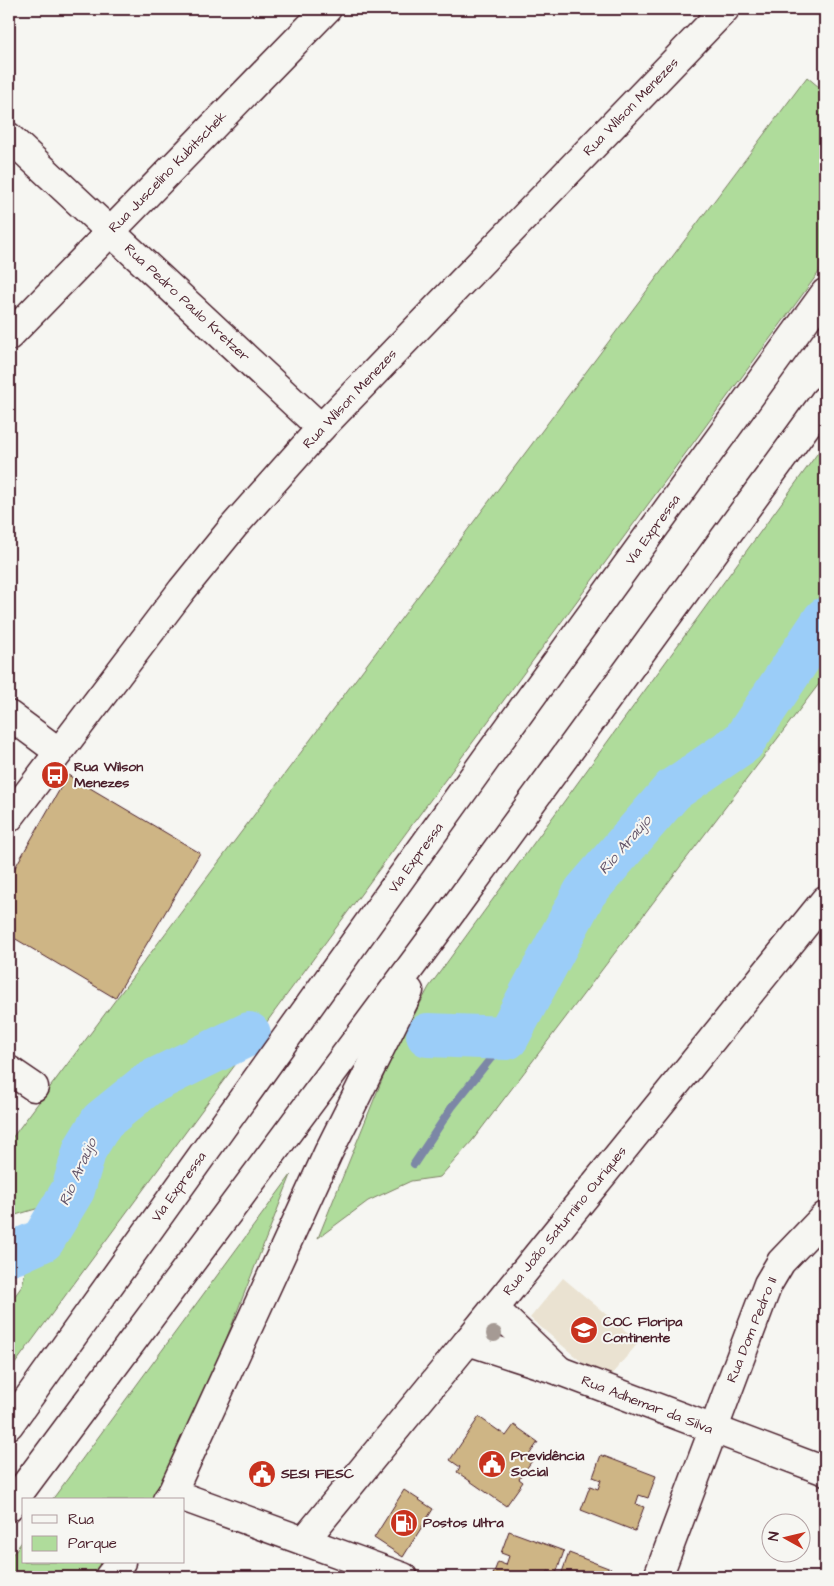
<svg xmlns="http://www.w3.org/2000/svg" width="834" height="1586" font-family="'Architects Daughter',sans-serif">
	<rect width="100%" height="100%" fill="#f6f6f2"/>
	<filter id="ink" filterUnits="userSpaceOnUse"><feTurbulence type="fractalNoise" baseFrequency=".02" numOctaves="2"/><feDisplacementMap in="SourceGraphic" scale="10" xChannelSelector="R" yChannelSelector="G"/><feConvolveMatrix kernelMatrix="1 2 1 2 8 2 1 2 1" color-interpolation-filters="sRGB"/></filter>
	<g filter="url(#ink)">
		<path fill="#eae2d1" d="M563 1278 639 1342 605 1382 530 1318Z"/>
		<g fill="#afdc9b" stroke="#7c7e63">
			<path d="M807 77 825 92V264L9 1372V1304L22 1286 39 1208 9 1217V1142Z"/>
			<path d="M825 443V676L472 1141 440 1177 411 1181 368 1201 318 1238 390 1060 429 987Z"/>
			<path d="M291 1175 212 1375 160 1500H52Z"/>
			<path d="M24 1539V1562H108L96 1577H9V1559Z"/>
		</g>
		<g fill="none" stroke-linecap="round" stroke-linejoin="round">
			<path stroke="#7b87a6" stroke-width="8" d="M414 1164 452 1107 507 1038"/>
			<g stroke="#9bcdf8" stroke-width="44">
				<path d="M428 1035 507 1038 585 892 673 790 743 742 825 619"/>
				<path d="M14 1253 43 1240 73 1190 85 1149 102 1121 149 1083 249 1034"/>
			</g>
		</g>
		<g fill="#ceb585" stroke="#4a1f2b">
			<path d="M68 775 200 853 115 998 9 935V878Z"/>
			<path d="M479 1417 506 1436 514 1425 538 1442 529 1455 534 1458 519 1479 523 1482 506 1506 457 1472 460 1467 450 1460Z"/>
			<path d="M601 1455 656 1476 648 1498 639 1495 636 1504 644 1507 635 1531 581 1510 590 1486 598 1489 601 1480 593 1477Z"/>
			<path d="M404 1490 433 1509 403 1557 374 1538Z"/>
			<path d="M509 1531 564 1551 556 1574 548 1571 545 1577H492L498 1562 506 1565 509 1556 501 1553Z"/>
			<path d="M569 1553 624 1574 623 1577H566L561 1575Z"/>
		</g>
		<g fill="none" stroke-linecap="round" stroke-linejoin="round">
			<g stroke="#4a1f2b" stroke-width="31">
				<g id="minor">
					<path d="M9 137 321 428"/>
					<path d="M9 336 327 9"/>
					<path d="M9 715 59 752"/>
					<path d="M9 818 182 590 234 526 321 428 725 9"/>
					<path d="M9 1070 34 1087"/>
					<path d="M501 1315 560 1371"/>
					<path d="M468 1341 825 900"/>
					<path d="M658 1577 768 1284 781 1262 825 1216"/>
				</g>
			</g>
			<g stroke="#4a1f2b" stroke-width="31">
				<g id="major">
					<path d="M167 1500 172 1493 403 1577"/>
					<path d="M304 1541 468 1341 560 1371 825 1471"/>
					<path d="M109 1577 121 1562"/>
				</g>
			</g>
			<g stroke="#4a1f2b" stroke-width="31">
				<g id="highway">
					<path d="M9 1425 486 759 825 293"/>
					<path d="M172 1493 328 1153 409 991"/>
					<path d="M9 1507 442 925 825 400"/>
				</g>
			</g>
			<use href="#minor" stroke="#f6f6f2" stroke-width="28"/>
			<use href="#major" stroke="#f6f6f2" stroke-width="28"/>
			<use href="#highway" stroke="#f6f6f2" stroke-width="28"/>
		</g>
		<circle fill="#a59a94" cx="494" cy="1334" r="8"/>
	</g>
	<defs>
		<g id="bus-disc" transform="scale(1.4375)"><circle r="9.5" fill="#c8321e" stroke="#f6f6f2"/><path d="M-5-6H5V4H4V6H2V4H-2V6H-4V4H-5ZM-3.5-4V0h7V-4ZM-3.5 1.2v1.5H-2V1.2ZM2 1.2v1.5H3.5V1.2Z" fill="#fff"/></g>
		<g id="school-disc" transform="scale(1.4375)"><circle r="9.5" fill="#c8321e" stroke="#f6f6f2"/><path d="M0-5L7-2L0 1L-7-2ZM-4 1L0 2.5L4 1V4Q0 6-4 4Z" fill="#fff"/></g>
		<g id="civic-disc" transform="scale(1.4375)"><circle r="9.5" fill="#c8321e" stroke="#f6f6f2"/><path d="M-.6-6.5H3V-4.5H.6V-3L4-1V1h2V6H-6V1h2V-1L-.6-3ZM-1.2 2.5V6h2.4V2.5Z" fill="#fff"/></g>
		<g id="fuel-disc" transform="scale(1.4375)"><circle r="9.5" fill="#c8321e" stroke="#f6f6f2"/><path d="M-5.5-6h7V0h2V4h1.3V-2.5L3-4.5l.8-.8L6-3V5H2.5V1h-1V6h-7ZM-4.2-4.7v3.2H.2V-4.7Z" fill="#fff"/></g>
	</defs>
	<g fill-rule="evenodd">
		<use href="#bus-disc" x="55" y="775"/>
		<use href="#school-disc" x="584" y="1330"/>
		<use href="#civic-disc" x="492" y="1464"/>
		<use href="#civic-disc" x="262" y="1474"/>
		<use href="#fuel-disc" x="404" y="1523"/>
	</g>
	<g text-anchor="middle" dominant-baseline="central" stroke-width="4" stroke-linejoin="round" paint-order="stroke">
		<g font-size="14" fill="#4a1f2b" stroke="#f6f6f2">
			<text transform="translate(631 107) rotate(-46)">Rua Wilson Menezes</text>
			<text transform="translate(168 172) rotate(-46)">Rua Juscelino Kubitschek</text>
			<text transform="translate(187 303) rotate(43)">Rua Pedro Paulo Kretzer</text>
			<text transform="translate(350 399) rotate(-47)">Rua Wilson Menezes</text>
			<text transform="translate(653 530) rotate(-54)">Via Expressa</text>
			<text transform="translate(416 858) rotate(-54)">Via Expressa</text>
			<text transform="translate(179 1187) rotate(-54)">Via Expressa</text>
			<text transform="translate(565 1221) rotate(-51)">Rua João Saturnino Ouriques</text>
			<text transform="translate(752 1330) rotate(-68)">Rua Dom Pedro II</text>
			<text transform="translate(647 1405) rotate(21)">Rua Adhemar da Silva</text>
		</g>
		<g font-size="14" font-weight="bold" fill="#4a1f2b" stroke="#f6f6f2" text-anchor="start">
			<text x="74" y="767">Rua Wilson<tspan x="74" dy="16">Menezes</tspan></text>
			<text x="603" y="1322">COC Floripa<tspan x="603" dy="16">Continente</tspan></text>
			<text x="511" y="1456">Previdência<tspan x="511" dy="16">Social</tspan></text>
			<text x="281" y="1474">SESI FIESC</text>
			<text x="423" y="1523">Postos Ultra</text>
		</g>
		<g font-size="15" font-style="italic" fill="#625368" stroke="#f6f6f2">
			<text transform="translate(625 845) rotate(-49)">Rio Araújo</text>
			<text transform="translate(78 1172) rotate(-66)">Rio Araújo</text>
		</g>
	</g>
	<rect width="834" height="1586" fill="none" stroke="#f6f6f2" stroke-width="30"/>
	<rect x="15" y="15" width="804" height="1556" fill="none" stroke="#4a1f2b" stroke-width="2" filter="url(#ink)"/>
	<rect x="22" y="1498" width="162" height="65" fill="#f6f6f2" stroke="#b1a0a2"/>
	<rect x="32" y="1515" width="25" height="8" fill="#f6f6f2" stroke="#b1a0a2"/>
	<text x="68" y="1524" font-size="15" fill="#4a1f2b">Rua</text>
	<rect x="32" y="1536" width="25" height="15" fill="#afdc9b" stroke="#b1a0a2"/>
	<text x="68" y="1548" font-size="15" fill="#4a1f2b">Parque</text>
	<g transform="translate(786 1538) rotate(278)"><circle r="24" fill="#f6f6f2" stroke="#b1a0a2"/>
	<path d="M0-4L9 19L0 12L-9 19Z" fill="#c8321e"/>
	<text y="-8" font-size="14" font-weight="bold" text-anchor="middle" fill="#4a1f2b">N</text>
	</g>
</svg>
